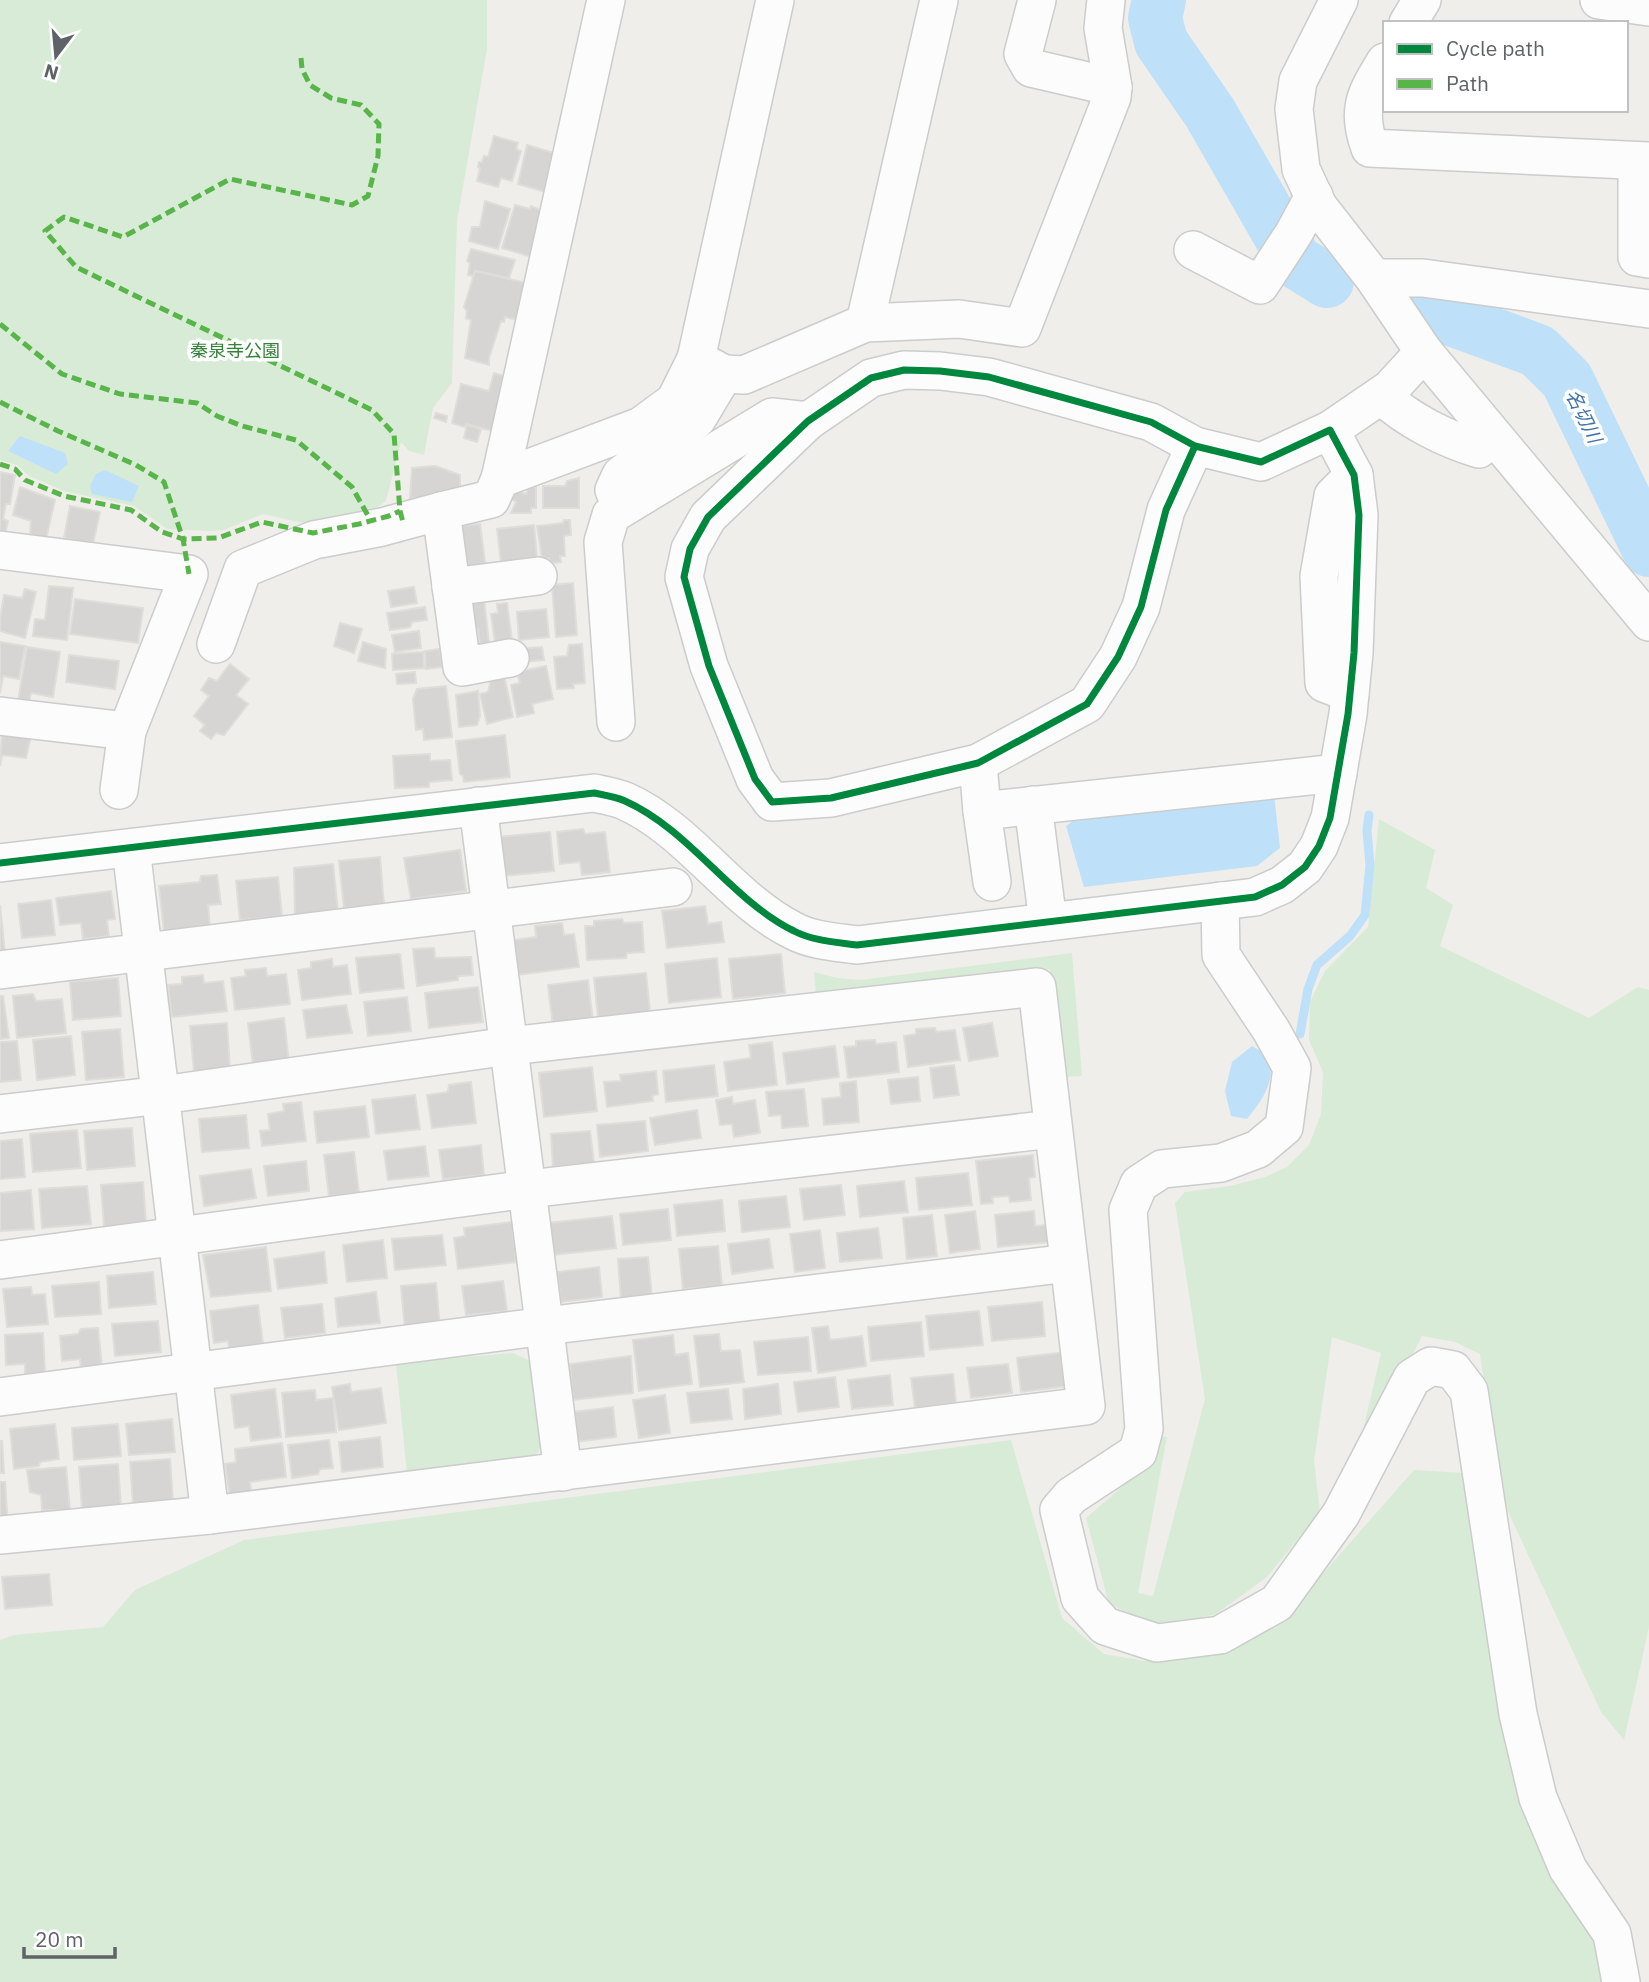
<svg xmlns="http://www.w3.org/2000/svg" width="1649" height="1982" font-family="'IBM Plex Sans','Noto Sans JP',sans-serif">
	<rect width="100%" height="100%" fill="#efeeea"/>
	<g fill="#d8ebd6">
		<path d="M0 0H487V49L457 221 452 383 433 408 424 455 409 451 401 442 386 501 366 515 312 525 263 514 224 530 210 531 167 529 134 506 64 491 29 476 17 465 0 460Z"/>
		<path d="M1379 819 1435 850 1426 888 1453 905 1440 946 1589 1018 1638 987 1649 990V1627L1624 1740 1601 1712 1499 1492 1480 1354 1455 1342 1422 1336 1354 1469 1381 1353 1332 1337 1314 1461 1320 1512 1267 1577 1216 1614 1177 1622 1151 1623 1109 1604 1086 1518 1139 1472 1161 1436 1167 1437 1138 1593 1153 1596 1205 1399 1175 1203 1185 1192 1230 1186 1265 1177 1287 1167 1309 1145 1321 1114 1323 1072 1309 1040 1310 1002 1325 971 1368 927Z"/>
		<path d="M1072 953 1082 1076 1063 1077 1050 969 816 995 814 972 837 978 860 980Z"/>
		<path d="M513 1353 531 1361 543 1441 532 1466 408 1484 396 1363Z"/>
		<path d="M1011 1440 1062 1618 1104 1654 1157 1663 1221 1650 1312 1586 1414 1470 1465 1473 1544 1857 1595 1945 1602 1982H0V1640L14 1635 103 1627 135 1590 244 1540Z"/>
	</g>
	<g fill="#bfe0f9">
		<path d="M20 436 65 453 68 464 56 474 8 451Z"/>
		<path d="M105 470 139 486 132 502 92 494 90 486 96 474Z"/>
		<path d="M1274 794 1280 848 1257 866 1084 887 1066 826 1074 820Z"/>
		<path d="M1252 1046 1270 1057C1275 1082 1263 1099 1247 1119L1231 1116 1225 1091 1232 1062Z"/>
	</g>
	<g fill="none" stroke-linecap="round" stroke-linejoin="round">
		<path stroke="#bfe0f9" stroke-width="9" d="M1300 1034 1308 989 1317 965 1350 936 1365 915 1370 865 1367 831 1369 815"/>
		<g stroke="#bfe0f9" stroke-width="54">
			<path d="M1159 0 1155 18 1161 42 1210 113 1295 261 1327 281"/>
			<path d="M1435 313 1538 351 1567 380 1649 550"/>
		</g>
	</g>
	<g fill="#d6d5d3" stroke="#deddd9" stroke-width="2">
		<path d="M494 136 518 143 516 149 521 151 512 181 501 178 498 187 477 181 480 168 478 167 479 162H482L484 156 488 157Z"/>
		<path d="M527 145 554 153 549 193 518 184Z"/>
		<path d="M485 201 510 209 498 249 469 241 472 227H480Z"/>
		<path d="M515 205 530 209 531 206 545 212 535 258 502 248Z"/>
		<path d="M471 249 515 260 509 278 475 271 473 276 468 275 470 263 467 261Z"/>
		<path d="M475 271 526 283 521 321 505 317 504 322 501 321 489 358V365L465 358 471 320 466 318 467 311 464 307Z"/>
		<path d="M494 373 510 378 496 432 466 424 465 427 452 423 461 384 489 391Z"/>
		<path d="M436 413 447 416 446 422 434 418Z"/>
		<path d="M467 425 481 429 477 442 464 438Z"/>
		<path d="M435 466 460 475V493L436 498H410L412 468Z"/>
		<path d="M0 472 15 475 10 504H6L3 519 8 521 5 534 0 533Z"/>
		<path d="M579 478V508H543V486H565L567 481Z"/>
		<path d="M20 487 55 500 46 539 30 534 31 521 13 515Z"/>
		<path d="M529 487H536V508H531V513H511L516 502 512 499 515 491 526 494Z"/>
		<path d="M70 506 100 512 93 544 64 538Z"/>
		<path d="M564 520H570L571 535 564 536 565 556H560L561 562 551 563 549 558 542 559 537 526 563 523Z"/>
		<path d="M480 524 486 570 466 566 461 526Z"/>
		<path d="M534 525 537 558 501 562 497 529Z"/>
		<path d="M573 583 577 635 556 637 552 585Z"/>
		<path d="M49 586 73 588 67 640 33 636 35 619 45 620Z"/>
		<path d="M414 587 417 603 391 607 388 591Z"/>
		<path d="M25 589 36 592 25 638 0 631V619L4 595 22 598Z"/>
		<path d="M75 599 143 608 138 643 70 634Z"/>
		<path d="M484 600 489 643 480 644 478 629 475 628 470 601Z"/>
		<path d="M507 603 512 640 495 642 491 614 498 613 497 604Z"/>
		<path d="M425 607 427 620 412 622 410 627 390 630 387 613Z"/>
		<path d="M546 609 549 637 519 640 517 612Z"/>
		<path d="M340 623 362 629 354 653 334 646Z"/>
		<path d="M419 631 421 648 395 652 392 635Z"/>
		<path d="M0 642 25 646 19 679 3 676 0 693Z"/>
		<path d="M363 642 386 649 385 668 358 661Z"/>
		<path d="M582 644 585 683 573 684 574 688 557 689 554 657 567 656 569 645Z"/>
		<path d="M27 647 60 652 53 697 31 693 29 703 18 701Z"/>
		<path d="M542 647 544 660 521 662 520 649Z"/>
		<path d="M440 649 442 667 426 669 425 651Z"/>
		<path d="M423 652 424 668 393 670 392 654Z"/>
		<path d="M69 655 119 661 115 689 66 682Z"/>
		<path d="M230 664 249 679 236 695 248 704 224 735 216 733 211 739 200 731 205 725 194 716 209 696 201 690 209 678 217 681Z"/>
		<path d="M546 666 553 699 532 704 534 713 517 717 511 685 520 683 517 672Z"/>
		<path d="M415 672 416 683 397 684 396 674Z"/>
		<path d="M504 675 513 717 487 724 480 694 488 692 490 684 489 679Z"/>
		<path d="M446 686 452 737 424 740 423 729 416 730 413 699 417 689Z"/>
		<path d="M478 691 480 716 477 725 459 727 456 695Z"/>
		<path d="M2 731 31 736 26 758 2 755 0 766Z"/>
		<path d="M505 735 510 777 464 782 463 776 460 774 456 741Z"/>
		<path d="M430 754V761L450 760 452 780 429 782V787L395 788 393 756Z"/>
		<path d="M583 829 585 834 605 832 610 872 582 875 580 862 560 864 557 832Z"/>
		<path d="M550 832 554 871 503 876 498 837Z"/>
		<path d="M460 850 466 891 411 899 404 858Z"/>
		<path d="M380 857 384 905 344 908 339 861Z"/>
		<path d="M333 864 338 912 295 916 294 868Z"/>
		<path d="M217 875 221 904 208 905 210 926 164 931 159 886 200 882 201 876Z"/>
		<path d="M278 877 282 916 240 920 236 881Z"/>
		<path d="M111 891 115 919 107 920 109 936 83 939 81 923 60 925 56 898Z"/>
		<path d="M51 900 55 935 22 938 18 904Z"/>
		<path d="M0 905 5 953H0Z"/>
		<path d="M705 906 708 924 721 922 724 942 667 948 662 911Z"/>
		<path d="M622 919 624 923 642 922 644 952 627 953 626 958 587 960 585 926H594V921Z"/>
		<path d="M562 923 564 935 574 934 579 967 517 975 513 940 536 937 535 926Z"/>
		<path d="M434 948 435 958 471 957 473 975 458 976V980L417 986 413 949Z"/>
		<path d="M400 954 404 988 360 993 356 958Z"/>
		<path d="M781 954 785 993 733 999 729 959Z"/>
		<path d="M717 958 721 997 669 1003 665 964Z"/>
		<path d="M332 959 333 967 347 965 351 994 302 1000 298 970 311 968V962Z"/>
		<path d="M266 968 267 976 286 974 290 1004 235 1010 231 978 246 976 245 970Z"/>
		<path d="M646 973 650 1012 598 1017 594 978Z"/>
		<path d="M203 975 204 983 223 981 227 1011 172 1017 168 985 182 984V977Z"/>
		<path d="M118 978 121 1016 73 1020 70 982Z"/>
		<path d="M588 980 593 1022 553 1027 548 985Z"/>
		<path d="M478 987 483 1022 429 1028 425 993Z"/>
		<path d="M33 994 36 1001 62 999 66 1033 17 1038 13 996Z"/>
		<path d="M0 996H3L9 1038 0 1039Z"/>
		<path d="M407 997 411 1031 368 1036 364 1002Z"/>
		<path d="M346 1005 352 1033 307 1038 303 1010Z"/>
		<path d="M284 1018 289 1062 253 1066 248 1023Z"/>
		<path d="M227 1023 230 1070 194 1072 190 1026Z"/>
		<path d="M992 1023 998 1056 969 1061 963 1028Z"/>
		<path d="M935 1028 936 1032 955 1030 960 1060 908 1067 904 1036 916 1034V1029Z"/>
		<path d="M120 1029 124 1077 86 1080 82 1032Z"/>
		<path d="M71 1036 75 1075 37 1080 33 1040Z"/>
		<path d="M875 1040 876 1044 896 1042 899 1072 848 1078 844 1047 856 1046V1041Z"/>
		<path d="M17 1041 21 1080 0 1082V1042Z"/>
		<path d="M772 1042 777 1085 728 1091 724 1062 751 1058 749 1045Z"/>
		<path d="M835 1046 839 1077 787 1084 783 1053Z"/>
		<path d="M714 1065 718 1096 666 1102 663 1071Z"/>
		<path d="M954 1065 959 1095 934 1098 930 1068Z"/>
		<path d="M592 1067 597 1111 544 1117 539 1073Z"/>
		<path d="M656 1071 658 1094 652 1096 653 1101 607 1107 604 1082 621 1081 620 1075Z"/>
		<path d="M918 1077 920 1101 891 1104 888 1080Z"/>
		<path d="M856 1081 859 1122 824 1125 822 1099 841 1097 840 1083Z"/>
		<path d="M471 1082 476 1123 432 1128 427 1095 448 1092 449 1085Z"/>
		<path d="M804 1089 808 1126 782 1128 781 1115 769 1116 766 1092Z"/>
		<path d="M415 1095 420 1129 376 1134 372 1100Z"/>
		<path d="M732 1097 733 1104 755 1100 760 1133 734 1137 732 1124 720 1125 716 1100Z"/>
		<path d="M301 1102 306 1141 262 1146 260 1131 270 1130 268 1114 284 1111 283 1104Z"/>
		<path d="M365 1106 369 1137 317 1143 314 1112Z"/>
		<path d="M697 1110 701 1138 655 1145 650 1118Z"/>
		<path d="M246 1115 249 1148 202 1152 199 1119Z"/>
		<path d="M645 1121 648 1151 600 1157 597 1125Z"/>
		<path d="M132 1128 135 1166 87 1170 84 1131Z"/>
		<path d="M77 1130 81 1168 33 1172 30 1134Z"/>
		<path d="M590 1131 594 1163 553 1167 551 1134Z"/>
		<path d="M22 1139 25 1177 0 1179V1141Z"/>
		<path d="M481 1145 484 1175 443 1179 439 1150Z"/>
		<path d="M425 1146 429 1176 388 1180 384 1151Z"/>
		<path d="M354 1152 359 1193 329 1196 324 1155Z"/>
		<path d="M1033 1155 1035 1177 1029 1178 1031 1200 1010 1202 1009 1196 992 1197 993 1203 981 1204 976 1161Z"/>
		<path d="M306 1161 309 1191 268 1196 264 1166Z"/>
		<path d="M251 1169 256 1198 204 1206 200 1176Z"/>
		<path d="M968 1173 972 1205 919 1210 916 1178Z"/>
		<path d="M904 1181 908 1212 860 1217 857 1186Z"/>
		<path d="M143 1182 146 1223 104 1227 101 1185Z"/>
		<path d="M841 1185 845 1215 804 1220 800 1189Z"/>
		<path d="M87 1186 91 1224 42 1228 39 1189Z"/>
		<path d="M31 1190 34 1229 0 1231V1193Z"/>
		<path d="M786 1196 790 1227 742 1232 739 1201Z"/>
		<path d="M722 1200 725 1231 677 1236 674 1205Z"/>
		<path d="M668 1209 671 1240 623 1245 620 1214Z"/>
		<path d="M975 1211 980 1249 950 1253 945 1215Z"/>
		<path d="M1034 1211 1035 1226 1048 1225 1050 1242 998 1247 995 1215Z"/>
		<path d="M932 1215 937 1256 907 1259 903 1218Z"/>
		<path d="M612 1216 616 1248 552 1255 549 1223Z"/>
		<path d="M512 1222 516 1262 458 1269 454 1238 465 1236 464 1228Z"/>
		<path d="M878 1228 882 1258 840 1262 837 1233Z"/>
		<path d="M820 1230 825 1268 795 1272 790 1234Z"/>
		<path d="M442 1235 446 1265 395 1270 392 1239Z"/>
		<path d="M769 1239 773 1268 732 1274 728 1244Z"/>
		<path d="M383 1240 387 1278 347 1282 343 1245Z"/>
		<path d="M718 1246 722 1286 683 1289 679 1249Z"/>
		<path d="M266 1247 271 1291 211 1297 203 1255Z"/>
		<path d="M324 1252 327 1283 278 1289 274 1259Z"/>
		<path d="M648 1257 652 1298 621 1300 618 1259Z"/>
		<path d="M599 1267 602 1297 561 1302 557 1272Z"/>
		<path d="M153 1272 156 1304 109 1308 107 1276Z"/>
		<path d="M503 1281 507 1311 466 1315 462 1286Z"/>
		<path d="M99 1282 101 1314 55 1317 52 1286Z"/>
		<path d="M436 1283 440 1328 405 1331 401 1286Z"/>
		<path d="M31 1287 32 1295 45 1294 48 1324 7 1327 3 1289Z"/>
		<path d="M376 1292 380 1323 338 1327 335 1298Z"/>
		<path d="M1042 1302 1045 1336 992 1341 988 1307Z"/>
		<path d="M322 1304 325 1333 285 1338 281 1308Z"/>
		<path d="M258 1305 264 1351 230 1355 228 1341 214 1343 210 1311Z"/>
		<path d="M979 1311 983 1345 930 1350 926 1316Z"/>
		<path d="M158 1321 161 1352 115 1356 112 1324Z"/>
		<path d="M921 1322 924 1356 871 1361 868 1327Z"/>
		<path d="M828 1326 830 1340 862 1336 866 1366 818 1373 812 1328Z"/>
		<path d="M98 1328 102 1366 81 1368 80 1359 62 1361 60 1336 78 1334 81 1329Z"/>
		<path d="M43 1333 45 1373 25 1374V1364L6 1365 5 1335Z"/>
		<path d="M719 1334 721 1351 740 1350 744 1382 700 1387 694 1336Z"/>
		<path d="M673 1335 675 1355 688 1353 692 1384 639 1391 633 1340Z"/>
		<path d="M808 1337 811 1371 758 1375 754 1342Z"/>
		<path d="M1065 1352 1069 1386 1021 1392 1017 1358Z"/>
		<path d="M631 1356 633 1393 573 1400 570 1364Z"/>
		<path d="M1008 1364 1012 1393 971 1398 967 1368Z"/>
		<path d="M953 1374 956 1403 915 1408 911 1378Z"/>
		<path d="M890 1375 893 1405 852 1409 848 1380Z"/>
		<path d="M835 1377 839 1407 798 1412 794 1382Z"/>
		<path d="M350 1384 351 1392 381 1388 386 1423 339 1430 332 1387Z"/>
		<path d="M778 1384 781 1414 745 1419 743 1389Z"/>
		<path d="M275 1389 281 1437 251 1441 249 1426 235 1428 231 1395Z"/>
		<path d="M728 1389 732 1419 691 1423 687 1393Z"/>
		<path d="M315 1390 316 1400 333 1398 336 1432 286 1437 282 1393Z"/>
		<path d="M665 1395 670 1433 639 1438 633 1400Z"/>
		<path d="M613 1407 616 1437 575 1442 572 1412Z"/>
		<path d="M172 1419 175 1452 129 1455 126 1424Z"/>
		<path d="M55 1424 59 1459 40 1462 39 1466 14 1469 10 1429Z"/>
		<path d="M118 1424 121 1456 74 1460 72 1428Z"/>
		<path d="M380 1437 383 1467 342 1472 339 1442Z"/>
		<path d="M329 1440 333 1468 320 1469 318 1474 292 1478 288 1445Z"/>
		<path d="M0 1441H2L4 1473H0Z"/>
		<path d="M282 1443 286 1477 250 1482 252 1497 230 1499 225 1464 236 1462 235 1449Z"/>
		<path d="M170 1459 173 1502 133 1505 130 1462Z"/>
		<path d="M118 1464 121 1507 82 1510 79 1467Z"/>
		<path d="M66 1467 70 1510H42L41 1495 30 1492 27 1470Z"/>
		<path d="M0 1482H5L8 1525H0Z"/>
		<path d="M49 1574 52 1605 5 1609 2 1577Z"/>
	</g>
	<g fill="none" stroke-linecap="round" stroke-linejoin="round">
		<g stroke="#cbcccc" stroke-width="40">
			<g id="minor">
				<path d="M606 0 500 479 641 426 675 401 696 359 724 374 744 375 865 323 959 319 1022 328 1112 97 1113 87 1103 28 1106 0"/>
				<path d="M1037 0 1023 54 1031 68 1113 87"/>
				<path d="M1339 0 1298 81 1294 109 1301 169 1318 206 1374 278 1424 352 1649 622"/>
				<path d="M1599 0 1649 7"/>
				<path d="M1408 23 1422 0"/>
				<path d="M1385 62C1365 95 1356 110 1370 148L1649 161"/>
				<path d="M1637 161V257L1649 259"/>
				<path d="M1193 250 1260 285 1294 233 1314 196"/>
				<path d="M1374 278H1423L1649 309"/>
				<path d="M865 323 939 0"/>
				<path d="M696 359 775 0"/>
				<path d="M1382 396C1408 420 1445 439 1479 449"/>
				<path d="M1330 430 1390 389 1424 352"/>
				<path d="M500 479 491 499 441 511 462 667 510 658"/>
				<path d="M622 508 614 490 621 475 697 419 724 374"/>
				<path d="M0 550 189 574 127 731 0 716"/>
				<path d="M451 587 538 576"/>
				<path d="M216 644 243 569 314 540 382 527 441 511"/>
				<path d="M1350 693 1324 683 1319 576 1333 496 1354 475"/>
				<path d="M616 722 603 542 611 515 772 417 808 421"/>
				<path d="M978 763 982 811 1338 773"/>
				<path d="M119 790 127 731"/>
				<path d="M1033 805 1048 922"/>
				<path d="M478 806 563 1472"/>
				<path d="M982 811 992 882"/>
				<path d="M131 848 210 1515"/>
				<path d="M0 863 594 793C604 795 616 797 625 801 690 830 731 900 794 931 813 941 836 942 857 945L1255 897 1282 885 1305 867 1319 846 1330 818 1348 714 1354 653 1359 515 1354 475 1330 430 1261 462 1195 446 1151 422 989 377 940 371 904 370 871 378 808 421 708 517 690 549 684 577 709 666 755 779 772 802 831 798 978 763 1087 704 1118 657 1141 607 1166 510 1195 446"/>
				<path d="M1220 901 1221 955 1271 1030 1292 1068 1284 1127 1258 1149 1221 1163 1162 1169 1139 1184 1128 1210 1144 1429 1138 1452 1071 1496 1059 1510 1080 1598 1105 1626 1157 1643 1220 1635 1277 1603 1341 1514 1412 1378 1431 1366 1453 1370 1469 1391 1518 1714 1538 1798 1568 1869 1612 1934 1621 1982"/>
				<path d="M0 970 673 887"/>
				<path d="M0 1114 162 1095 509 1046 1037 987 1086 1406 210 1515 0 1535"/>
				<path d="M0 1260 528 1189 1053 1129"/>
				<path d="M0 1397 545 1326 1069 1263"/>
			</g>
		</g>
		<use href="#minor" stroke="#fdfcfc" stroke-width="37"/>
		<g stroke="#58b549" stroke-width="5" stroke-dasharray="10 5" stroke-linecap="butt">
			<path d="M301 58 302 69 310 85 331 98 361 105 379 124 378 156 368 196 352 205 230 179 123 237 64 217 45 231 76 267 372 410 394 434 400 511 403 522"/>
			<path d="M0 324 62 374 120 394 197 403 217 416 242 426 296 440 352 487 371 521"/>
			<path d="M0 402 58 431 136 465 164 482 183 539 189 574"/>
			<path d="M0 464 15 469 25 480 64 496 131 510 162 532 183 539 218 538 262 522 313 533 359 524 389 516 400 511"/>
		</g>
		<g stroke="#fff" stroke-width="11">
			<path id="cycleway" d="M0 863 594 793C604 795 616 797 625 801 690 830 731 900 794 931 813 941 836 942 857 945L1255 897 1282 885 1305 867 1319 846 1330 818 1348 714 1354 653 1359 515 1354 475 1330 430 1261 462 1195 446 1151 422 989 377 940 371 904 370 871 378 808 421 708 517 690 549 684 577 709 666 755 779 772 802 831 798 978 763 1087 704 1118 657 1141 607 1166 510 1195 446"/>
		</g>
		<use href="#cycleway" stroke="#00873e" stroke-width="7"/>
	</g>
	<g text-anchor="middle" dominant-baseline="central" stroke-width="7" stroke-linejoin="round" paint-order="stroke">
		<g font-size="18" fill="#348238" stroke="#fff">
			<text x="235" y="350">秦泉寺公園</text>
		</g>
		<g font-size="19" font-style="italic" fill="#4174aa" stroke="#fff">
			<text transform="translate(1584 416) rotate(64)">名切川</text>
		</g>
	</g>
	<rect x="1383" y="21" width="245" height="91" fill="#ffffff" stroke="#bfc1c3" stroke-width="2"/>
	<rect x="1397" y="44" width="35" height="10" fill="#00873e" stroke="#bfc1c3" stroke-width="2"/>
	<text x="1446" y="56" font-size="21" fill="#5f6368">Cycle path</text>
	<rect x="1397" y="79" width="35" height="10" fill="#58b549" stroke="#bfc1c3" stroke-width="2"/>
	<text x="1446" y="91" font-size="21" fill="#5f6368">Path</text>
	<g transform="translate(56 56) rotate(196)" stroke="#ffffff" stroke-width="5" paint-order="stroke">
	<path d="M0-5L12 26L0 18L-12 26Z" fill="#5f6368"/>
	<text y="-10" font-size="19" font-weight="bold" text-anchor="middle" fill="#5f6368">N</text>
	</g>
	<path d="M24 1947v10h91v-10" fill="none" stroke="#5f6368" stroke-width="3.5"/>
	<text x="35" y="1947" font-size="21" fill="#5f6368" stroke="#ffffff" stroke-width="5" paint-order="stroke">20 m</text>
</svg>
